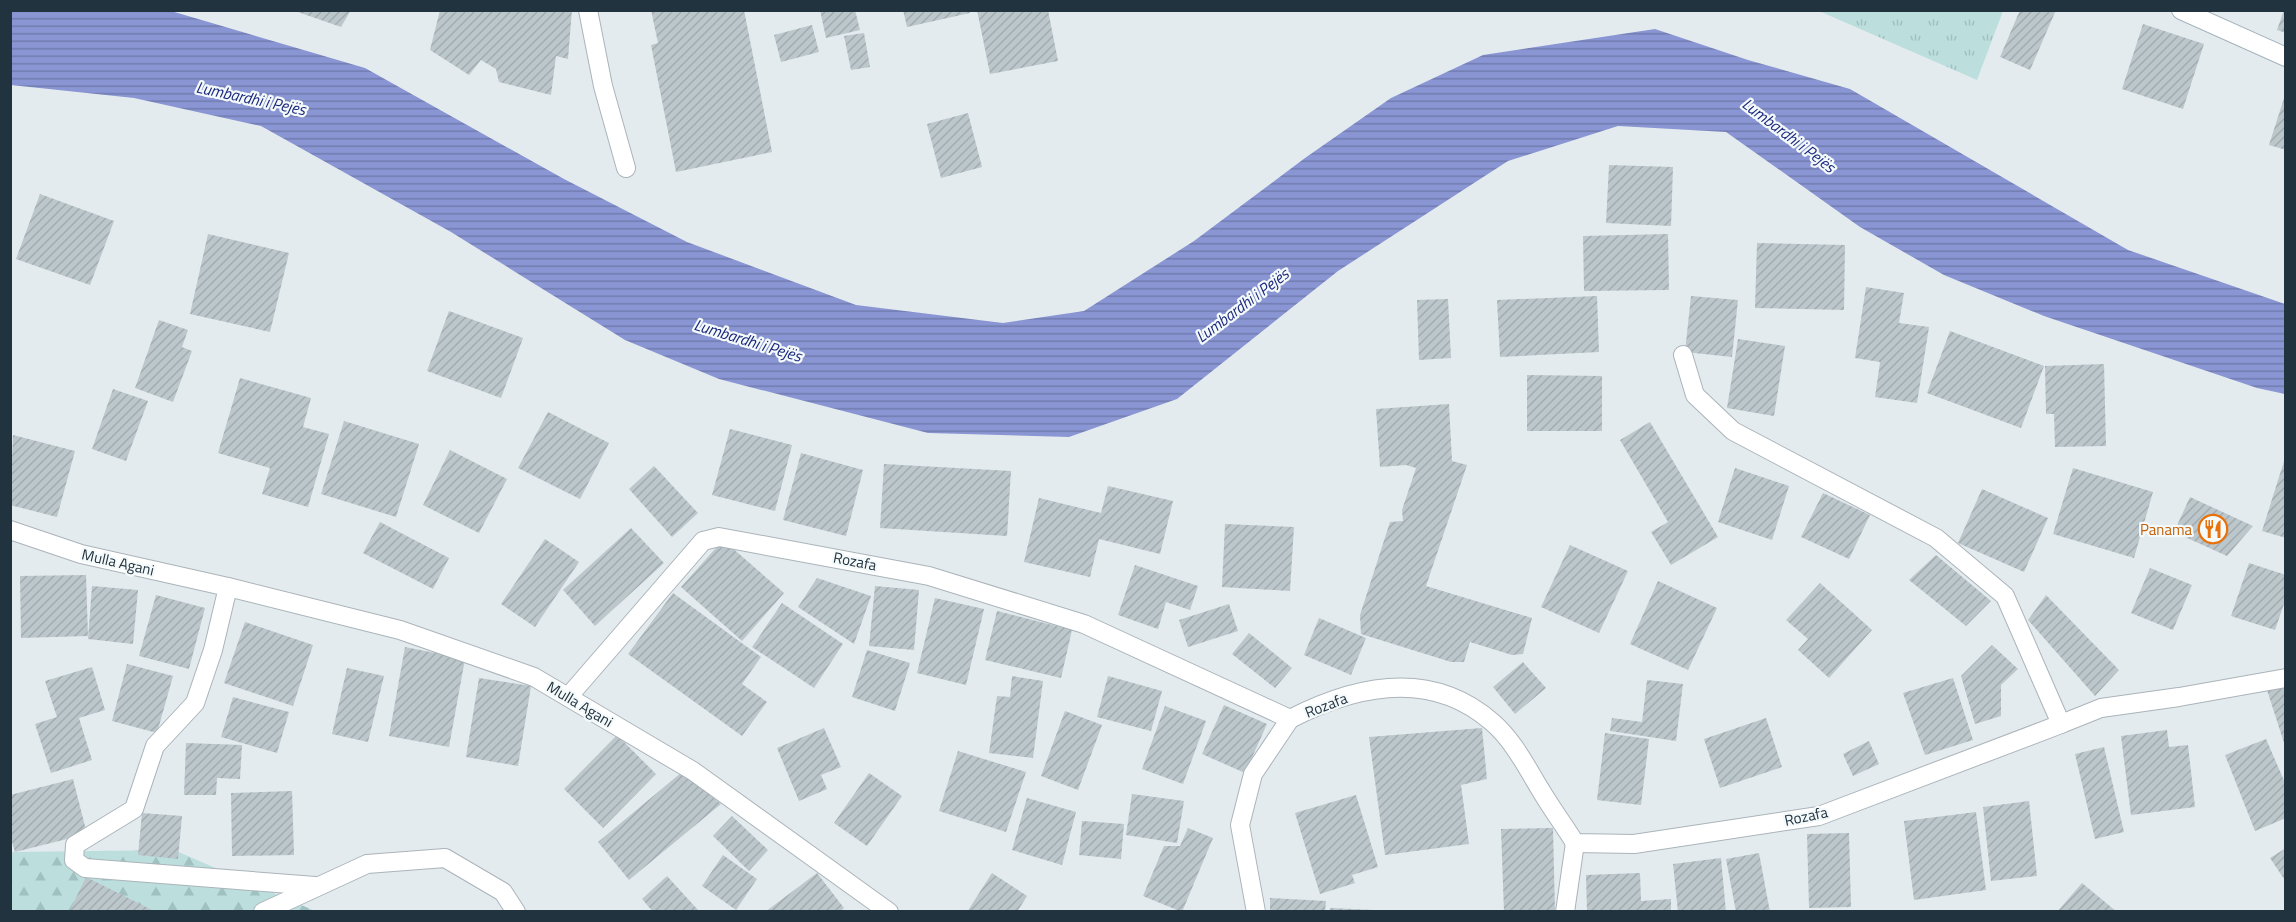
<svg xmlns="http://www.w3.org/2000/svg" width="2296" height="922" font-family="'Titillium Web',sans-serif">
	<defs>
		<pattern id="grass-tufts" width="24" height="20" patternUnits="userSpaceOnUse" patternTransform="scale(1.5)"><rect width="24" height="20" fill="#bcdfde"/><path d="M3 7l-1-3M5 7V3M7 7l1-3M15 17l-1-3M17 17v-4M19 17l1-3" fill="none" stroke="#a1c0c0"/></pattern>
		<pattern id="forest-firs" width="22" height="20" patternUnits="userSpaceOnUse" patternTransform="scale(1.5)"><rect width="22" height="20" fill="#bcdfde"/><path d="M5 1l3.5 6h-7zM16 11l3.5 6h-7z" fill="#a1c0c0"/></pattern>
		<pattern id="water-rules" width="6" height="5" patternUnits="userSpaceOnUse" patternTransform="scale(1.5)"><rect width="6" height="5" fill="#8a96d4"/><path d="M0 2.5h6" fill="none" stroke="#707bad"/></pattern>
		<pattern id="building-hatch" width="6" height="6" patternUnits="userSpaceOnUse" patternTransform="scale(1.5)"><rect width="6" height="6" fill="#bcc7cc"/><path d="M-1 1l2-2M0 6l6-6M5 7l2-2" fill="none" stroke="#a1abb0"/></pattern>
	</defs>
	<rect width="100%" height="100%" fill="#e4ebee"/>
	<path fill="url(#grass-tufts)" d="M1819 11 2003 10V11L1977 80Z"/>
	<path fill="url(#forest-firs)" d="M174 850 315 911H11L10 852Z"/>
	<path fill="url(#water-rules)" d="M11 10 171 11 365 68 564 179 687 242 856 305 1003 323 1084 311 1194 241 1305 158 1391 98 1483 55 1655 29 1748 60 1850 89 2128 250 2285 304V394L2257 388 2044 316 1944 275 1860 227 1726 132 1618 126 1508 161 1338 271 1177 399 1069 437 928 433 719 379 625 340 451 232 261 126 134 98 11 85Z"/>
	<g fill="url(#building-hatch)">
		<path d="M292 10H351L341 27Z"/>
		<path d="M440 10H572L568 59 556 56 551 95 499 82 496 69 481 60 469 75 430 50Z"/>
		<path d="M651 10H744L772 152 676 172 651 45 658 43Z"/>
		<path d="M820 10H855L860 30 826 38Z"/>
		<path d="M903 10H969L970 13 907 27Z"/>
		<path d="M977 10H1048L1058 61 990 74Z"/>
		<path d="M2020 10H2056L2030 70 2000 57Z"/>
		<path d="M2284 10H2286V33L2277 30Z"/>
		<path d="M2143 24 2204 44 2183 109 2122 89Z"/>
		<path d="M812 25 819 52 781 62 774 35Z"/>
		<path d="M864 33 870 67 851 70 844 36Z"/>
		<path d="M2285 95H2286V150L2269 145Z"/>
		<path d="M968 113 982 167 941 178 927 124Z"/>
		<path d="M1609 165 1673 167 1671 226 1606 223Z"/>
		<path d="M40 194 114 221 90 285 16 259Z"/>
		<path d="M208 234 289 253 270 332 190 314Z"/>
		<path d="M1668 234 1669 290 1584 291 1583 236Z"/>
		<path d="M1757 243 1845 245 1844 310 1755 308Z"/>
		<path d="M1866 287 1904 293 1899 323 1929 327 1917 403 1875 397 1880 362 1855 358Z"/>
		<path d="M1597 296 1599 352 1500 357 1497 300Z"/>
		<path d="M1691 296 1738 300 1732 357 1685 352Z"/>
		<path d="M1448 299 1451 358 1419 360 1417 300Z"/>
		<path d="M449 311 523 338 501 398 427 371Z"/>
		<path d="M159 320 188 330 182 347 192 351 173 402 135 388Z"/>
		<path d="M1950 331 2044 366 2021 428 1927 393Z"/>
		<path d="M1738 339 1785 346 1774 416 1727 408Z"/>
		<path d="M2104 364 2106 446 2055 447 2054 414H2046L2045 366Z"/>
		<path d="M1527 375 1602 376V431H1527Z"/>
		<path d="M240 378 311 398 303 427 329 434 308 507 262 494 270 468 218 453Z"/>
		<path d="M113 389 148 401 126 461 92 449Z"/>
		<path d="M1449 404 1452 461 1467 465 1426 586 1532 618 1523 654 1512 655 1470 642 1464 662H1451L1361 634 1360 615 1390 522 1403 521 1402 510 1416 468 1406 465 1380 467 1376 409Z"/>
		<path d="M548 412 609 443 580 499 518 468Z"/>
		<path d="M344 421 419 444 396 517 321 494Z"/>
		<path d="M1650 422 1718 537 1671 565 1651 532 1668 522 1620 440Z"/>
		<path d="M730 429 792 445 775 511 712 495Z"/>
		<path d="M13 435 75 451 57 517 10 505Z"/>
		<path d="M450 450 507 479 479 533 423 505Z"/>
		<path d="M801 453 863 470 846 536 783 520Z"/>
		<path d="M2285 458H2286V538L2262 531Z"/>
		<path d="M884 464 1011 471 1007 536 880 528Z"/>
		<path d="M654 466 698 513 672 537 629 489Z"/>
		<path d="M1735 468 1789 486 1772 540 1718 522Z"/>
		<path d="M2073 468 2153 492 2134 558 2053 534Z"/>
		<path d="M1108 486 1173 501 1160 554 1099 539 1090 577 1024 562 1039 498 1101 513Z"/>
		<path d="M1982 489 2048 518 2024 572 1958 543Z"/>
		<path d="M1823 493 1870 515 1849 559 1801 537Z"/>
		<path d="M2190 497 2253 526 2227 556 2174 532Z"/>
		<path d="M380 522 449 558 433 589 363 553Z"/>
		<path d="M1225 524 1294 527 1290 591 1222 587Z"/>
		<path d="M631 528 664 563 595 626 563 590Z"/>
		<path d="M545 539 579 562 535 627 501 604Z"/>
		<path d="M723 540 784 593 742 641 681 587Z"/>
		<path d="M1570 545 1628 571 1599 633 1541 607Z"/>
		<path d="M1936 555 1991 601 1966 626 1909 580Z"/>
		<path d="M2249 563 2286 575V598L2275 630 2231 616Z"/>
		<path d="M1135 565 1198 586 1190 610 1166 602 1158 629 1118 615Z"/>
		<path d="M2150 568 2192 585 2173 630 2131 613Z"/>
		<path d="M86 575 88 636 21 638 20 576Z"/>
		<path d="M817 578 871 596 854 644 798 607Z"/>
		<path d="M1658 581 1717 608 1688 670 1630 644Z"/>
		<path d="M1820 583 1872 630 1829 678 1798 650 1808 639 1786 620Z"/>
		<path d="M92 586 138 590 133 644 88 639Z"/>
		<path d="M875 586 919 590 914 650 869 646Z"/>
		<path d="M673 593 761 657 742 684 767 702 742 736 628 654Z"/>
		<path d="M156 595 205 608 189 669 139 656Z"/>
		<path d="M2046 595 2119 670 2095 696 2028 620Z"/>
		<path d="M935 598 984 609 966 685 917 673Z"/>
		<path d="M782 603 843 644 814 688 752 647Z"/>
		<path d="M1229 604 1238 631 1188 647 1179 620Z"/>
		<path d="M997 611 1072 630 1061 678 985 660Z"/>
		<path d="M1319 618 1366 638 1351 675 1304 655Z"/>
		<path d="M245 622 313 645 293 706 224 683Z"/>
		<path d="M1249 633 1292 668 1275 688 1232 654Z"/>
		<path d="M1992 645 2018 669 2001 685V716L1975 724 1961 676Z"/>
		<path d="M405 647 465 659 449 747 389 736Z"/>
		<path d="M867 650 910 663 895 711 852 697Z"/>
		<path d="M1523 662 1546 688 1515 714 1493 687Z"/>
		<path d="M127 664 173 676 157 733 112 721Z"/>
		<path d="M92 667 105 710 79 718 92 760 51 773 35 724 57 717 45 681Z"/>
		<path d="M347 668 384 676 368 742 332 734Z"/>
		<path d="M1012 676 1043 681 1033 758 989 753 997 696 1010 697Z"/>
		<path d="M1108 676 1162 691 1151 731 1097 717Z"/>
		<path d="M479 678 531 686 518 766 466 757Z"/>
		<path d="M1953 678 1973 740 1925 755 1903 693Z"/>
		<path d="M1647 680 1683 684 1676 741 1610 731 1612 718 1642 722Z"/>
		<path d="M2286 684V746H2285L2267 690Z"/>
		<path d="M233 697 289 712 277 753 221 737Z"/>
		<path d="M1224 705 1267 724 1245 773 1202 754Z"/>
		<path d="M1165 706 1206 721 1183 784 1142 769Z"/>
		<path d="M1065 711 1102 725 1078 790 1041 776Z"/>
		<path d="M1766 718 1782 767 1720 788 1704 739Z"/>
		<path d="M824 728 841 767 821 775 827 789 799 801 777 748Z"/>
		<path d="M1482 728 1487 779 1461 785 1469 844 1385 855 1369 737Z"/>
		<path d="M2167 730 2169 747 2188 745 2195 807 2131 815 2121 736Z"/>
		<path d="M1605 733 1649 739 1641 805 1597 800Z"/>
		<path d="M617 735 656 774 603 828 564 789Z"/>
		<path d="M2266 739 2286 785V818L2255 831 2225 755Z"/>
		<path d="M1869 741 1879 764 1853 776 1843 754Z"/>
		<path d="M186 743 242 745 240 779 217 778 216 795H184Z"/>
		<path d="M2104 747 2124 832 2095 839 2075 754Z"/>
		<path d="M958 751 1026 772 1006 832 939 811Z"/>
		<path d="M682 772 721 804 629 880 598 842Z"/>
		<path d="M869 773 902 796 867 846 834 823Z"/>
		<path d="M73 779 87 834 15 852 10 835V795Z"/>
		<path d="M292 791 294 855 232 856 231 793Z"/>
		<path d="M1132 794 1184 801 1177 843 1126 835Z"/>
		<path d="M1356 795 1378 867 1352 875 1355 883 1320 894 1295 813Z"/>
		<path d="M1027 798 1076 812 1062 865 1012 850Z"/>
		<path d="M2029 801 2037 876 1991 881 1983 807Z"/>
		<path d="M1976 812 1986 890 1914 900 1904 821Z"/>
		<path d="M142 813 182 816 178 859 138 855Z"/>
		<path d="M732 816 768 850 749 871 713 836Z"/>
		<path d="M1082 821 1124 824 1121 859 1079 855Z"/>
		<path d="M1188 828 1213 838 1182 912 1143 896 1164 846H1180Z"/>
		<path d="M1553 828 1555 912H1504L1501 829Z"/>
		<path d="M1849 833 1851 907 1809 908 1807 834Z"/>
		<path d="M2286 848V882L2270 858Z"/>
		<path d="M1759 853 1770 912H1736L1726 859Z"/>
		<path d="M723 855 757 879 736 910 702 886Z"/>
		<path d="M1721 858 1726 912H1678L1673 864Z"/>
		<path d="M817 873 844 908 840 912H765Z"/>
		<path d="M992 873 1027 896 1017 912H967Z"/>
		<path d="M1640 873 1641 901 1671 899V912H1587L1586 875Z"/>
		<path d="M667 876 698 910 696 912H653L642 899Z"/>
		<path d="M86 877 156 912H69Z"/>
		<path d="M2082 883 2117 912H2057Z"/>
		<path d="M1270 898 1326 901 1325 912H1270Z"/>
		<path d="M1330 908 1375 910V912H1330Z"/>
	</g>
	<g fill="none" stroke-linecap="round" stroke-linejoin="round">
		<g stroke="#aab4ba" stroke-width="20">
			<g id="street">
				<path d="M588 10 603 86 626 168"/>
				<path d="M1683 355 1695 395 1733 431 1936 538 2005 596 2061 724 2101 708 2179 697 2286 678"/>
				<path d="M10 530 81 554 228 587 400 630 534 677 693 771 889 912"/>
				<path d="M228 587 213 650 195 703 155 746 134 809 75 845 74 860 85 868 315 886"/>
				<path d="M568 697 703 541 719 537 929 576 1084 624 1290 719C1356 685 1431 669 1492 722 1513 740 1526 766 1540 789 1551 808 1564 825 1575 843L1634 844 1819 816 2061 724"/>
				<path d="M263 912 367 864 445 858 503 892 516 912"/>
				<path d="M1256 912 1240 825 1253 774 1290 719"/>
				<path d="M1565 912 1575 843"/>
			</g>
		</g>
		<g stroke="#a4b4bd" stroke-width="20">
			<path id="secondary" d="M2181 10 2286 57"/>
		</g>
		<use href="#street" stroke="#fff" stroke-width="18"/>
		<use href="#secondary" stroke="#fff" stroke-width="18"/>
	</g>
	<defs>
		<g id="restaurant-ring" transform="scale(1.5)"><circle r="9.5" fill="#f4f9fa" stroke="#e8710a" stroke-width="1.5"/><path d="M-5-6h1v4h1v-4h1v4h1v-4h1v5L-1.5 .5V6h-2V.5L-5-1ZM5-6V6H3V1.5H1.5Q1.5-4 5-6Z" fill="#e8710a"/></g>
	</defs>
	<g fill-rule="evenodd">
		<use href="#restaurant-ring" x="2213" y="529"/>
	</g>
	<g text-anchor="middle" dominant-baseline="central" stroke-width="4.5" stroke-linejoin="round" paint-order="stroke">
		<g font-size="15" fill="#c56008" stroke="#f4f9fa" text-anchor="end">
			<text x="2192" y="529">Panama</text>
		</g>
		<g font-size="15" fill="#223340" stroke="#f4f9fa">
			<text transform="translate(855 561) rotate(11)">Rozafa</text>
			<text transform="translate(118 562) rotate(13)">Mulla Agani</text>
			<text transform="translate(580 704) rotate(31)">Mulla Agani</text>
			<text transform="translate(1326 705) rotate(-21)">Rozafa</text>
			<text transform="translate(1806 816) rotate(-12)">Rozafa</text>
		</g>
		<g font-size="16" font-style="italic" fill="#1a287e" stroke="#f4f9fa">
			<text transform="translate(251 98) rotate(12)">Lumbardhi i Pejës</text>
			<text transform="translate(1789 135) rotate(37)">Lumbardhi i Pejës</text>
			<text transform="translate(1242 305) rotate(-37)">Lumbardhi i Pejës</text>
			<text transform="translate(748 340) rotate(17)">Lumbardhi i Pejës</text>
		</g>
	</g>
	<rect width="2296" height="922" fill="none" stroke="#223340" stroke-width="24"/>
</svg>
